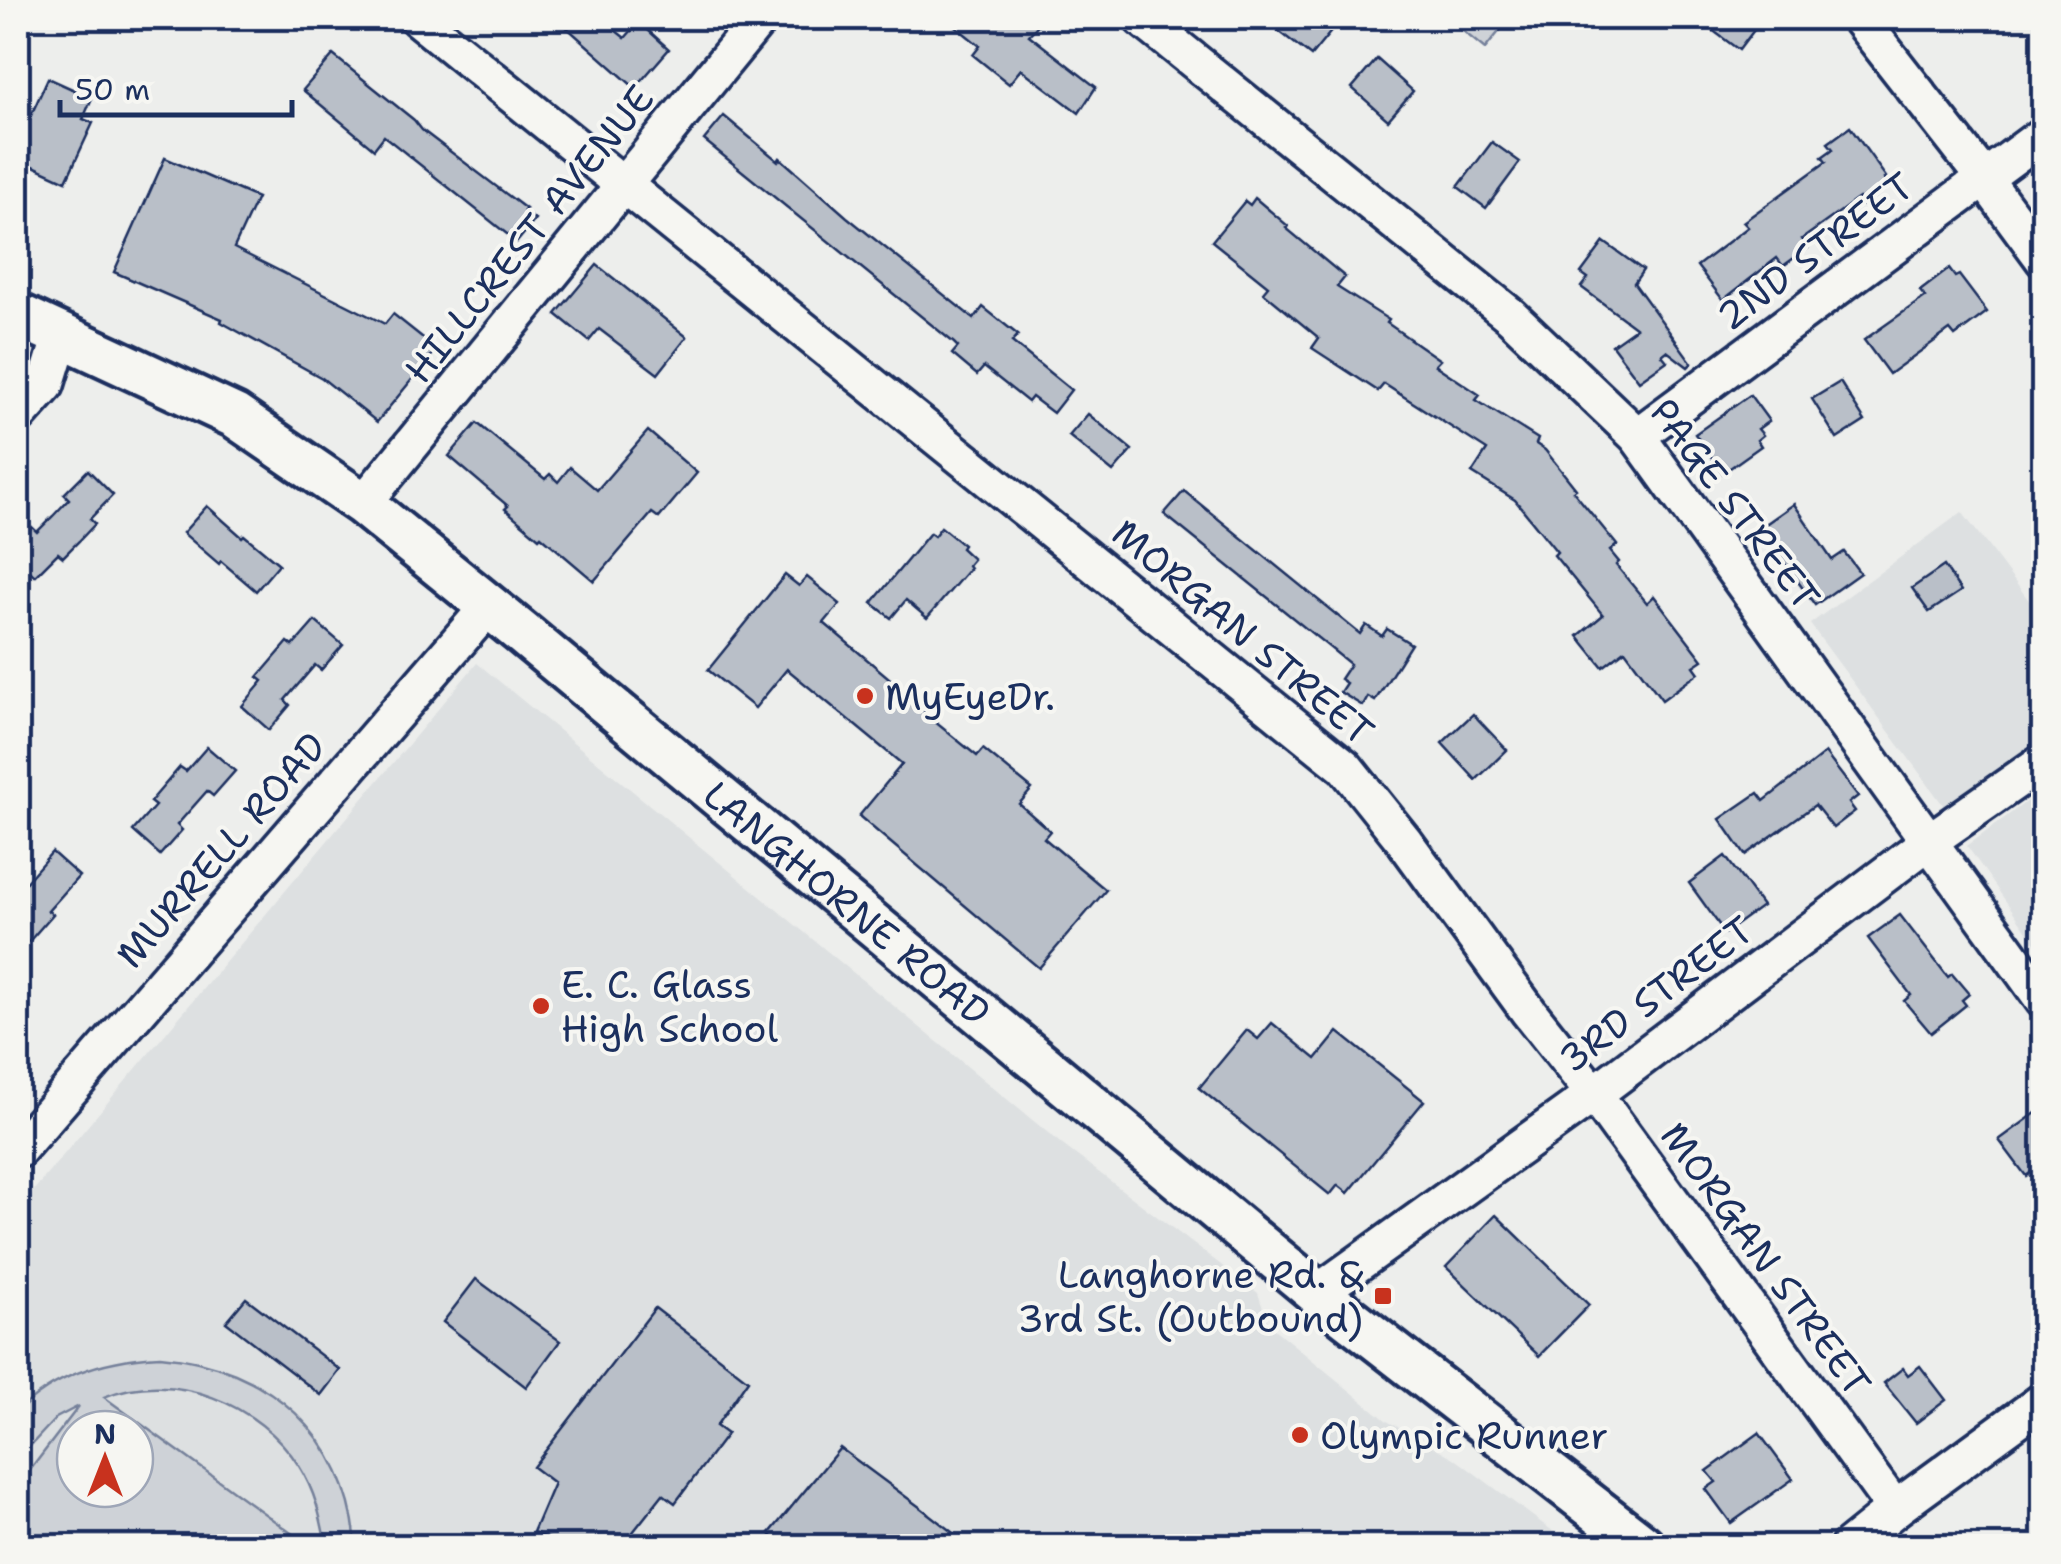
<svg xmlns="http://www.w3.org/2000/svg" width="2061" height="1564" font-family="'Shantell Sans',sans-serif">
	<rect width="100%" height="100%" fill="#edeeec"/>
	<filter id="ink" filterUnits="userSpaceOnUse"><feTurbulence type="fractalNoise" baseFrequency=".01" numOctaves="2"/><feDisplacementMap in="SourceGraphic" scale="20" xChannelSelector="R" yChannelSelector="G"/><feConvolveMatrix kernelMatrix="1 2 1 2 8 2 1 2 1" color-interpolation-filters="sRGB"/></filter>
	<g filter="url(#ink)">
		<g fill="#dde0e1" fill-rule="evenodd">
			<path d="M1962 512 2043 619V743L1949 813 1810 624Z"/>
			<path d="M477 663 1064 1146 1258 1293 1268 1324 1387 1421 1454 1458 1573 1546H18V1209ZM75 1429H135V1489H75Z"/>
			<path d="M2043 789V954L1967 846Z"/>
		</g>
		<g fill="#ced2d7" stroke="#74809a" stroke-width="2.5" fill-rule="evenodd">
			<path d="M1447 18H1510L1485 49Z"/>
			<path d="M160 1356C268 1365 348 1436 356 1546H326C321 1518 315 1491 299 1466 260 1404 173 1368 104 1397L309 1546H18V1486L79 1406 56 1418 18 1459V1412C56 1373 107 1359 160 1356ZM75 1429H135V1489H75Z"/>
		</g>
		<g fill="#b9bfc8" stroke="#1b2f5e" stroke-width="2.5">
			<path d="M556 18H600L625 38 639 22 669 49 635 88Z"/>
			<path d="M945 18H1044L1029 35 1096 87 1079 113 1021 69 1009 84 973 55 980 46Z"/>
			<path d="M1262 18H1342L1311 56Z"/>
			<path d="M1696 18H1763L1739 50Z"/>
			<path d="M333 55 414 120 422 130 526 209 524 211 535 220 517 242 384 136 374 149 303 90Z"/>
			<path d="M1377 59 1413 91 1388 120 1352 88Z"/>
			<path d="M48 78 92 98 83 119 93 123 66 181 18 159V144Z"/>
			<path d="M724 116 778 161 780 158 847 217 974 319 983 307 1018 335 1012 342 1071 390 1053 413 1032 397 1028 402 984 367 977 375 952 354 958 347 954 343 704 140Z"/>
			<path d="M1850 127 1886 177 1884 179 1889 186 1863 205 1859 198 1802 239 1808 248 1783 266 1777 258 1723 300 1697 266 1748 227 1743 222 1826 162 1822 157 1833 149 1828 143Z"/>
			<path d="M1492 142 1520 162 1486 208 1458 187Z"/>
			<path d="M165 158 257 198 234 248 385 324 393 314 437 349 377 422 322 378 221 322 222 319 114 272Z"/>
			<path d="M1255 198 1288 226 1286 228 1345 277 1337 287 1389 320 1387 323 1440 360 1435 365 1480 395 1476 400 1538 439 1536 444 1545 450 1576 489 1573 491 1617 545 1610 551 1619 562 1616 565 1647 603 1654 596 1703 660 1694 666 1699 673 1662 700 1625 650 1603 667 1578 636 1603 615 1554 555 1557 552 1515 500 1472 473 1487 450 1384 384 1378 391 1312 348 1319 338 1263 292 1268 286 1212 241 1245 201 1250 205Z"/>
			<path d="M1604 242 1643 270 1634 283 1692 363 1688 367 1667 351 1662 355 1667 361 1639 381 1612 345 1636 328 1581 287 1588 278 1581 273Z"/>
			<path d="M597 265 687 337 658 374 599 329 589 341 556 314Z"/>
			<path d="M1949 269 1955 277 1959 275 1987 312 1955 336 1950 330 1889 374 1864 340 1925 297 1920 291Z"/>
			<path d="M1840 382 1865 421 1837 439 1812 399Z"/>
			<path d="M1750 395 1769 421 1758 429 1763 435 1757 440 1761 446 1723 473 1695 434Z"/>
			<path d="M1088 414 1132 450 1113 472 1069 436Z"/>
			<path d="M477 423 545 479 550 474 558 482 570 467 597 490 648 431 697 473 659 518 652 513 594 581 541 536 539 538 505 509 508 506 449 456Z"/>
			<path d="M88 470 113 495 90 519 95 524 79 541 63 557 58 553 35 576 18 560V542L32 527 37 532 53 516 69 499 64 494Z"/>
			<path d="M1184 491 1360 634 1366 625 1382 636 1387 629 1411 644 1375 701 1368 697 1363 706 1340 692 1346 683 1340 679 1350 664 1164 514Z"/>
			<path d="M1794 504 1832 560 1844 552 1860 573 1815 605 1777 553 1774 555 1757 530Z"/>
			<path d="M207 506 242 537 244 535 279 564 256 591 221 561 219 564 183 533Z"/>
			<path d="M941 527 963 545 961 548 973 559 968 565 970 568 927 618 906 600 891 618 872 603 930 533 934 536Z"/>
			<path d="M1944 566 1961 591 1929 612 1912 588Z"/>
			<path d="M785 575 799 586 807 577 840 604 824 623 927 710 924 713 977 756 983 749 1032 789 1019 804 1050 831 1044 838 1106 890 1039 968 859 816 902 764 787 669 755 708 708 670Z"/>
			<path d="M315 621 343 645 321 670 315 665 285 700 290 705 269 730 242 706 263 681 258 677 288 642 293 646Z"/>
			<path d="M1473 714 1507 750 1476 780 1442 743Z"/>
			<path d="M207 747 235 771 213 796 207 791 177 825 182 830 160 855 133 831 155 806 150 802 180 767 186 771Z"/>
			<path d="M1825 753 1858 796 1849 803 1855 811 1833 828 1815 805 1745 855 1720 819 1758 793 1764 801Z"/>
			<path d="M52 852 79 876 48 911 53 914 18 954V891Z"/>
			<path d="M1725 856 1762 906 1725 933 1689 883Z"/>
			<path d="M1900 915 1948 977 1952 974 1969 994 1962 1000 1966 1005 1931 1033 1904 1001 1911 995 1868 938Z"/>
			<path d="M1272 1023 1316 1059 1338 1032 1424 1101 1348 1193 1338 1185 1330 1195 1199 1088 1247 1030 1258 1039Z"/>
			<path d="M2044 1107V1163L2026 1176 1999 1140Z"/>
			<path d="M1496 1215 1589 1305 1539 1356 1446 1267Z"/>
			<path d="M476 1279 560 1341 526 1387 443 1322Z"/>
			<path d="M246 1298 340 1370 321 1395 226 1322Z"/>
			<path d="M655 1308 748 1380 716 1426 727 1434 675 1503 663 1494 622 1546H566L533 1532 554 1483 533 1467Z"/>
			<path d="M1920 1366 1946 1400 1916 1423 1884 1383 1903 1368 1908 1375Z"/>
			<path d="M1759 1433 1793 1479 1731 1523 1706 1489 1716 1482 1707 1471Z"/>
			<path d="M840 1448 921 1508 970 1546H763L772 1535 770 1533Z"/>
		</g>
		<g fill="none" stroke-linecap="round" stroke-linejoin="round">
			<g stroke="#1b2f5e" stroke-width="42">
				<g id="minor">
					<path d="M417 18 1345 767 1405 842 1529 1012 1594 1094 1895 1509"/>
					<path d="M1141 18 1511 316 1637 436 2044 1001"/>
					<path d="M1859 18 1983 177 2044 260"/>
					<path d="M18 416 46 385 61 336"/>
					<path d="M1637 436 2044 134"/>
					<path d="M363 504 760 18"/>
					<path d="M18 1150 489 606"/>
					<path d="M1317 1293 1594 1094 1928 842 2044 761"/>
					<path d="M1849 1546 1895 1509 2044 1400"/>
				</g>
			</g>
			<g stroke="#1b2f5e" stroke-width="50">
				<g id="major">
					<path id="s1" d="M18 315 235 416 363 504 522 633 1317 1293 1643 1546"/>
				</g>
			</g>
			<use href="#minor" stroke="#f6f6f2" stroke-width="35"/>
			<use href="#major" stroke="#f6f6f2" stroke-width="42"/>
		</g>
	</g>
	<g fill="#c8321e" stroke="#f6f6f2" stroke-width="4">
		<circle cx="865" cy="696" r="10"/>
		<circle cx="541" cy="1006" r="10"/>
		<rect x="1373" y="1286" width="20" height="20" rx="5"/>
		<circle cx="1300" cy="1435" r="10"/>
	</g>
	<g text-anchor="middle" dominant-baseline="central" stroke-width="8" stroke-linejoin="round" paint-order="stroke">
		<g font-size="38" fill="#1b2f5e" stroke="#f6f6f2">
			<text transform="translate(529 234) rotate(-51)">HILLCREST AVENUE</text>
			<text transform="translate(1815 251) rotate(-37)">2ND STREET</text>
			<text transform="translate(1735 504) rotate(53)">PAGE STREET</text>
			<text transform="translate(1243 632) rotate(40)">MORGAN STREET</text>
			<text transform="translate(221 850) rotate(-49)">MURRELL ROAD</text>
			<text stroke="none"><textPath href="#s1" startOffset="1022">LANGHORNE ROAD</textPath></text>
			<text transform="translate(1656 994) rotate(-37)">3RD STREET</text>
			<text transform="translate(1766 1259) rotate(54)">MORGAN STREET</text>
		</g>
		<g font-size="38" fill="#1b2f5e" stroke="#f6f6f2" text-anchor="start">
			<text x="885" y="696">MyEyeDr.</text>
			<text x="561" y="984">E. C. Glass<tspan x="561" dy="44">High School</tspan></text>
			<text x="1363" y="1274" text-anchor="end">Langhorne Rd. &amp;<tspan x="1363" dy="44">3rd St. (Outbound)</tspan></text>
			<text x="1320" y="1435">Olympic Runner</text>
		</g>
	</g>
	<rect width="2061" height="1564" fill="none" stroke="#f6f6f2" stroke-width="60"/>
	<rect x="30" y="30" width="2001" height="1504" fill="none" stroke="#1b2f5e" stroke-width="4" filter="url(#ink)"/>
	<g transform="translate(105 1459)"><circle r="48" fill="#f6f6f2" stroke="#9ea6b7" stroke-width="2.5"/>
	<path d="M0-8L18 38L0 25L-18 38Z" fill="#c8321e"/>
	<text y="-15" font-size="28" font-weight="bold" text-anchor="middle" fill="#1b2f5e">N</text>
	</g>
	<path d="M60 100v15h232v-15" fill="none" stroke="#1b2f5e" stroke-width="5"/>
	<text x="75" y="100" font-size="30" fill="#1b2f5e" stroke="#f6f6f2" stroke-width="8" paint-order="stroke">50 m</text>
</svg>
